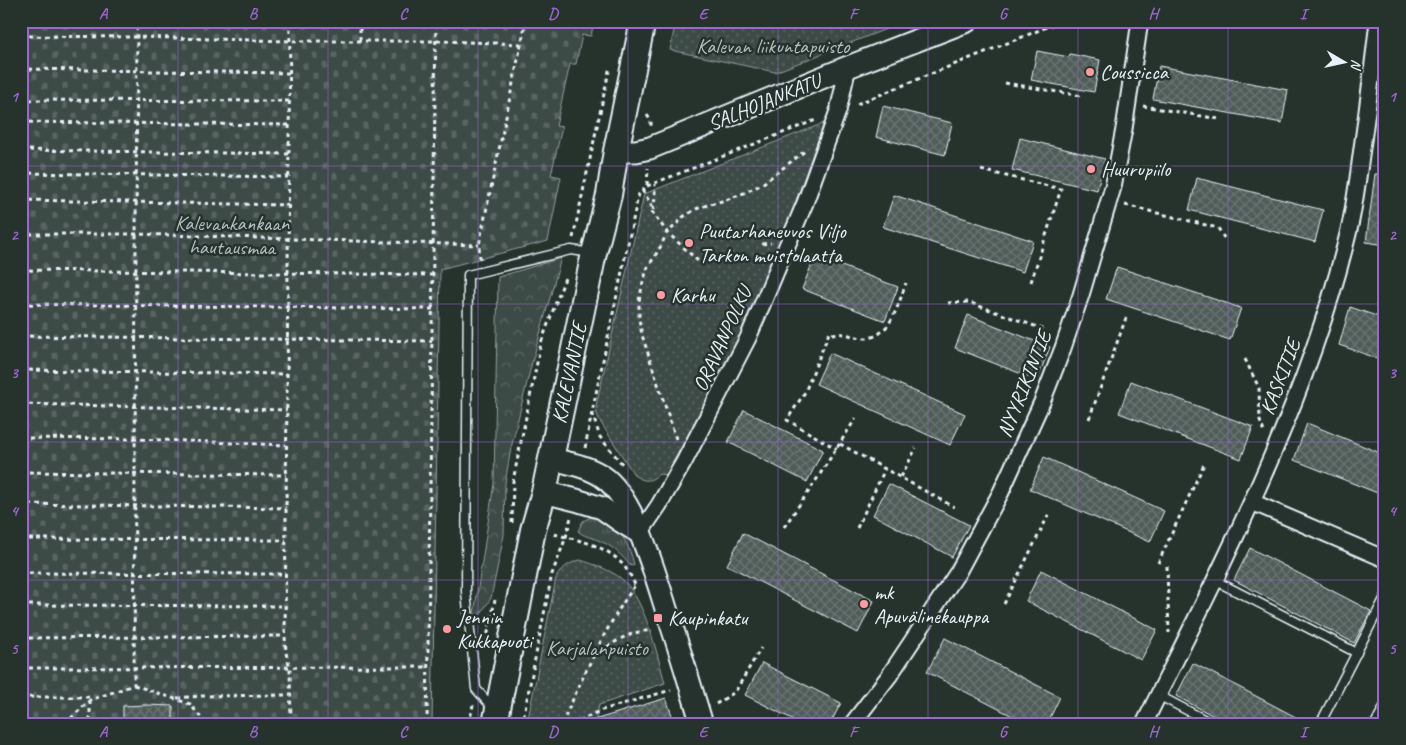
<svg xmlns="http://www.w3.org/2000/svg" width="1406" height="745" font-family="Caveat,sans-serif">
	<defs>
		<pattern id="grass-tufts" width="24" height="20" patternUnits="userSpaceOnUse" patternTransform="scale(1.25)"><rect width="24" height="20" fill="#3e4b47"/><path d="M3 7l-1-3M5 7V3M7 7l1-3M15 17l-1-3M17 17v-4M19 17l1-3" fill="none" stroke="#5a6562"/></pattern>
		<pattern id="forest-crowns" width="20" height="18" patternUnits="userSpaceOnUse" patternTransform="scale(1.25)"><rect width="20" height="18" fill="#3e4b47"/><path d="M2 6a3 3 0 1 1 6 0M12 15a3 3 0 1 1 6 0" fill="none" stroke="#5a6562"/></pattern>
		<pattern id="cemetery-stones" width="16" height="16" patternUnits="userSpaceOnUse" patternTransform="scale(1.25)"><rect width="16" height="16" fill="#3e4b47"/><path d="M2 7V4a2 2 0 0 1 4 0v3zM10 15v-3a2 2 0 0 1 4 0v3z" fill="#5a6562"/></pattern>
		<pattern id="park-dots" width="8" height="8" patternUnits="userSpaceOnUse" patternTransform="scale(1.25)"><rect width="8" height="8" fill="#3e4b47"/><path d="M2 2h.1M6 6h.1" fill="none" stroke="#5a6562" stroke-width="1.8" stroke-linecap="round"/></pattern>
		<pattern id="building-cross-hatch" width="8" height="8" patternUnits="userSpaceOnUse" patternTransform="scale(1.25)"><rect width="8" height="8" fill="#505c59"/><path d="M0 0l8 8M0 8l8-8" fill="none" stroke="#697472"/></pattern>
	</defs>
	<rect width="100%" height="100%" fill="#26332d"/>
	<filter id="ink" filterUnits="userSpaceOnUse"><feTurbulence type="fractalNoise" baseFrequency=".02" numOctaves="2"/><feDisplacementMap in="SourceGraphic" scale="10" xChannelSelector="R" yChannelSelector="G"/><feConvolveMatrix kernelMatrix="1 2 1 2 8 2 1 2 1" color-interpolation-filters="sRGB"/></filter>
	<g filter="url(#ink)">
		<path fill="url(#grass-tufts)" stroke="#939ea0" d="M595 515C603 520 612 525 619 532 626 540 632 554 634 565L631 566C621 555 613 546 600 541 592 537 584 537 578 531L583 521Z"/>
		<path fill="url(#forest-crowns)" stroke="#939ea0" d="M561 258 531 366 511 448 505 483 504 535 491 598 480 615 474 614 494 483 498 277Z"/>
		<path fill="url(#cemetery-stones)" stroke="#939ea0" d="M21 21H594L591 36 582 35 576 64H570L556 126 562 127 551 175 561 177 548 241 440 269 432 724H21Z"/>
		<g fill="url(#park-dots)" stroke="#939ea0">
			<path d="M676 21H907L775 72 670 50Z"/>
			<path d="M824 123 787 225 739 340 666 475 659 474C650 482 645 482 635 476L601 423 597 414 596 406 644 194Z"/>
			<path d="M580 560C594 564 616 572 625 582 646 604 657 654 665 683L599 705 595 724H527L556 578C561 568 569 563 580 560Z"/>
		</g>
		<g fill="url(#building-cross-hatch)" stroke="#e8f1f8">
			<path d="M1037 51 1069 57 1070 54 1100 60 1094 92 1031 80Z"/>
			<path d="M1159 66 1288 90 1282 123 1153 99Z"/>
			<path d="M883 106 952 123 945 155 876 137Z"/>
			<path d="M1020 138 1105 159 1097 190 1012 170Z"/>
			<path d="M1375 174H1385V245L1366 242Z"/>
			<path d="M1197 178 1323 210 1315 242 1189 210Z"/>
			<path d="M894 195 1033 241 1023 272 883 227Z"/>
			<path d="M815 256 898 287 885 321 802 289Z"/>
			<path d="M1117 267 1241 308 1230 340 1106 299Z"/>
			<path d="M1350 307 1385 319V361L1339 345Z"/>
			<path d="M968 315 1050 347 1037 380 955 348Z"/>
			<path d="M830 353 965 414 950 445 816 384Z"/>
			<path d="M1131 381 1253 427 1241 459 1119 413Z"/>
			<path d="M744 410 823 450 807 482 728 442Z"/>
			<path d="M1307 423 1385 455V496L1294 460Z"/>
			<path d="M1044 457 1164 511 1150 542 1030 489Z"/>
			<path d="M889 484 969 525 952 557 873 515Z"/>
			<path d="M743 533 874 601 858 633 727 565Z"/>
			<path d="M1250 548 1371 611 1354 643 1234 580Z"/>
			<path d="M1041 570 1157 630 1141 660 1026 601Z"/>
			<path d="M945 638 1060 697 1047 724H1028L927 672Z"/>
			<path d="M762 663 841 703 830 724H802L745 695Z"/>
			<path d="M1193 663 1309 724H1229L1176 696Z"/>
			<path d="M666 698 675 724H595L594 720Z"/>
			<path d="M146 705 173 706V724H123V706Z"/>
		</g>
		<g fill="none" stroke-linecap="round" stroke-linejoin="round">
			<g stroke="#e8f1f8" stroke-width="11">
				<g id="lane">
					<path d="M1214 580 1357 653"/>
					<path d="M1158 695 1213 724"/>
					<path d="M494 709 476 689 466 592 468 275 571 250 592 253"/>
					<path d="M1320 724 1385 597"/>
					<path d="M1375 724 1385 705"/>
				</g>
			</g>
			<g stroke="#e8f1f8" stroke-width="19">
				<g id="street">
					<path d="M1252 502 1385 559"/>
					<path d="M640 533 659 505 684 462 748 338 805 203 838 111 848 67"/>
					<path d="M852 724 889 676 958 572 1001 492 1042 402 1063 348 1081 295 1113 187 1124 129 1140 21"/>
					<path d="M1144 724C1222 565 1306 407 1348 234 1355 206 1358 177 1362 148 1368 106 1373 64 1378 21"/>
				</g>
			</g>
			<g stroke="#e8f1f8" stroke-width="25">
				<g id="secondary">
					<path d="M616 151H636L650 148 848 67 967 21"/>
					<path d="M551 459C568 463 587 466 602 476 635 497 657 581 669 618 681 653 691 689 702 724"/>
					<path d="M544 492 576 500 602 508 619 520 640 533"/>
				</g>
			</g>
			<g stroke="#e8f1f8" stroke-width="28">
				<path id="primary" d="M495 724 533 530 544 492 594 253 609 195 616 151 643 21"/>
			</g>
			<g stroke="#e8f1f8" stroke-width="3" stroke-dasharray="4 4" stroke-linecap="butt">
				<path d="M290 21 285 636 286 653 290 668 291 724"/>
				<path d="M1240 21 1241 27"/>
				<path d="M21 36 136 37 290 41H442L522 44"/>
				<path d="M360 40V21"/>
				<path d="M21 69 290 73"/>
				<path d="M1005 83 1082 96"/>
				<path d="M21 100 289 101"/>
				<path d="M857 104 1062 21"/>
				<path d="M1143 106 1219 119"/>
				<path d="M647 115 651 121V127"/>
				<path d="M21 122 289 125"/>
				<path d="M21 150 289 154"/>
				<path d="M981 170 1061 189 1030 285"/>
				<path d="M21 173 288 177"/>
				<path d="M647 186 816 120"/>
				<path d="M642 190 651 204 652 212 667 232 699 262"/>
				<path d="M21 200 288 205"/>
				<path d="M1125 205 1218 228 1224 238"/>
				<path d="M653 210 655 198V184"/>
				<path d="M21 234H136L479 245"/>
				<path d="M573 238 610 66"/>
				<path d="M762 244 771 243"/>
				<path d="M480 259 479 245 526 21"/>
				<path d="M21 270 433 275"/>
				<path d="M948 303 968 302 1043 329"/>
				<path d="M21 304 433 309"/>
				<path d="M829 333 805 392 787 420 837 449"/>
				<path d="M832 334C846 332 851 337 863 338 890 340 899 302 906 283"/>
				<path d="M21 336 432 341"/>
				<path d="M1245 359 1259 388 1260 421 1264 432"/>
				<path d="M21 370 287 374"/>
				<path d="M21 404 287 410"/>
				<path d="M592 413 600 437 623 465"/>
				<path d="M1089 419 1126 318"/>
				<path d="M21 438 135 439 286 445"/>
				<path d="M676 439 642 335 639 319V301L643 282 648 267 661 246 667 232 674 227 683 217 696 209 710 204 726 200 744 193 762 184 805 151"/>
				<path d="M840 444 954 507"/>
				<path d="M585 448 592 412 637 201 639 194 647 186 648 168"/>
				<path d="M21 472 286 475"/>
				<path d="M901 477 916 448"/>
				<path d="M21 504 286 508"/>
				<path d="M512 523 513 481 541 343 565 278"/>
				<path d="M784 527 813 485 856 418"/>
				<path d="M857 528 885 469"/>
				<path d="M554 534C590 543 620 548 635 585"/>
				<path d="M21 539 286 540"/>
				<path d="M1158 563 1205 462"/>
				<path d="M1167 566 1169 633"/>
				<path d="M21 573 286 574"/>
				<path d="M1004 604 1049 514"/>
				<path d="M21 605 285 606"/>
				<path d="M21 638 285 636"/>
				<path d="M486 642 495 600"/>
				<path d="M594 656C610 645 631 629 652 631"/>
				<path d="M21 668 428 667"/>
				<path d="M134 685 190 704 206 724 290 722"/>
				<path d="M21 697H93"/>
				<path d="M177 698 201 696 290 695"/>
				<path d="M90 701V724"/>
				<path d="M716 704 735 692 761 648"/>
				<path d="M65 724 90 700 134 685 137 21"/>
				<path d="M427 724 436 21"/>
				<path d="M469 724 473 705"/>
				<path d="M522 724 552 574 566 537 571 517"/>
				<path d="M562 724C583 676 605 627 636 584"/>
				<path d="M572 724 602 710 671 690"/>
			</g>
			<use href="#lane" stroke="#26332d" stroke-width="8"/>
			<use href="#street" stroke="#26332d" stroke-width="15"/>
			<use href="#secondary" stroke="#26332d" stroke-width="21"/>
			<use href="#primary" stroke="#26332d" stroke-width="24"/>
		</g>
	</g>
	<path fill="none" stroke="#9c67d0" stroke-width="1" stroke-opacity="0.55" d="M178 21V724M328 21V724M478 21V724M628 21V724M778 21V724M928 21V724M1078 21V724M1228 21V724M21 166H1385M21 304H1385M21 442H1385M21 580H1385"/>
	<g fill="#ff9aa2" stroke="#26332d" stroke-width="2">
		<circle cx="1090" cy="72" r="5"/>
		<circle cx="1091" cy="169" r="5"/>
		<circle cx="689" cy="243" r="5"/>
		<circle cx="661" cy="295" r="5"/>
		<circle cx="864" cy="604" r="5"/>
		<rect x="653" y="613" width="10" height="10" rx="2.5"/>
		<circle cx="447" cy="629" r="5"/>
	</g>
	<g text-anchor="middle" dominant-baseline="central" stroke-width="5" stroke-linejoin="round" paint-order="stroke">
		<g font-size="21" fill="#b5bfc3" stroke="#26332d">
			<text x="773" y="46">Kalevan liikuntapuisto</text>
			<text x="232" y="223">Kalevankankaan<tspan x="232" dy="24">hautausmaa</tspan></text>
			<text x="597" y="648">Karjalanpuisto</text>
		</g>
		<g font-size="21" fill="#e8f1f8" stroke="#26332d" text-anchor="start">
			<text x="1100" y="72">Coussicca</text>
			<text x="1101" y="169">Huurupiilo</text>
			<text x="699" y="231">Puutarhaneuvos Viljo<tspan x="699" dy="24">Tarkon muistolaatta</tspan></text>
			<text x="671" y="295">Karhu</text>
			<text x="874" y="592">mk<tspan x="874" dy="24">Apuvälinekauppa</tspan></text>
			<text x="457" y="617">Jennin<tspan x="457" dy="24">Kukkapuoti</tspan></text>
			<text x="668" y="618">Kaupinkatu</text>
		</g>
		<g font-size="21" fill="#e8f1f8" stroke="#26332d">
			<text transform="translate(764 102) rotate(-22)">SALHOJANKATU</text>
			<text transform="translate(722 339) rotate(-65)">ORAVANPOLKU</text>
			<text transform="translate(569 373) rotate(-78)">KALEVANTIE</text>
			<text transform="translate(1280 377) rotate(-69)">KASKITIE</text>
			<text transform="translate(1024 384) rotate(-68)">NYYRIKINTIE</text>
		</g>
	</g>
	<rect width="1406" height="745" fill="none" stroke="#26332d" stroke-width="55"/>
	<g transform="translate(1344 62) rotate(99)" stroke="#26332d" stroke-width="4" paint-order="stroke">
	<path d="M0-4L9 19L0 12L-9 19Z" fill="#e8f1f8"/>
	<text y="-8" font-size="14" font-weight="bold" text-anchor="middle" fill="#e8f1f8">N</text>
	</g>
	<rect x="28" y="28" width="1350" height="690" fill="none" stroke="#9c67d0" stroke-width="2"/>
	<g font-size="16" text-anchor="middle" font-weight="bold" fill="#9c67d0">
		<text x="103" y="19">A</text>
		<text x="253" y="19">B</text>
		<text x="403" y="19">C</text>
		<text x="553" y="19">D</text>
		<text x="703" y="19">E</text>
		<text x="853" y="19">F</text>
		<text x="1003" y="19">G</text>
		<text x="1153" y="19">H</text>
		<text x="1303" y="19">I</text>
		<text x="14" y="102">1</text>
		<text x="1392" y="102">1</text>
		<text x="14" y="240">2</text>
		<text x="1392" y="240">2</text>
		<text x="14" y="378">3</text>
		<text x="1392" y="378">3</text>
		<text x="14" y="516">4</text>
		<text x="1392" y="516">4</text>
		<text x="14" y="654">5</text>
		<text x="1392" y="654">5</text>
		<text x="103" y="737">A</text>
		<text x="253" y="737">B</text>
		<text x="403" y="737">C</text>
		<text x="553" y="737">D</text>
		<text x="703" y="737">E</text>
		<text x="853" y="737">F</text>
		<text x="1003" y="737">G</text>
		<text x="1153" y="737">H</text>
		<text x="1303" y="737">I</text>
	</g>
</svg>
